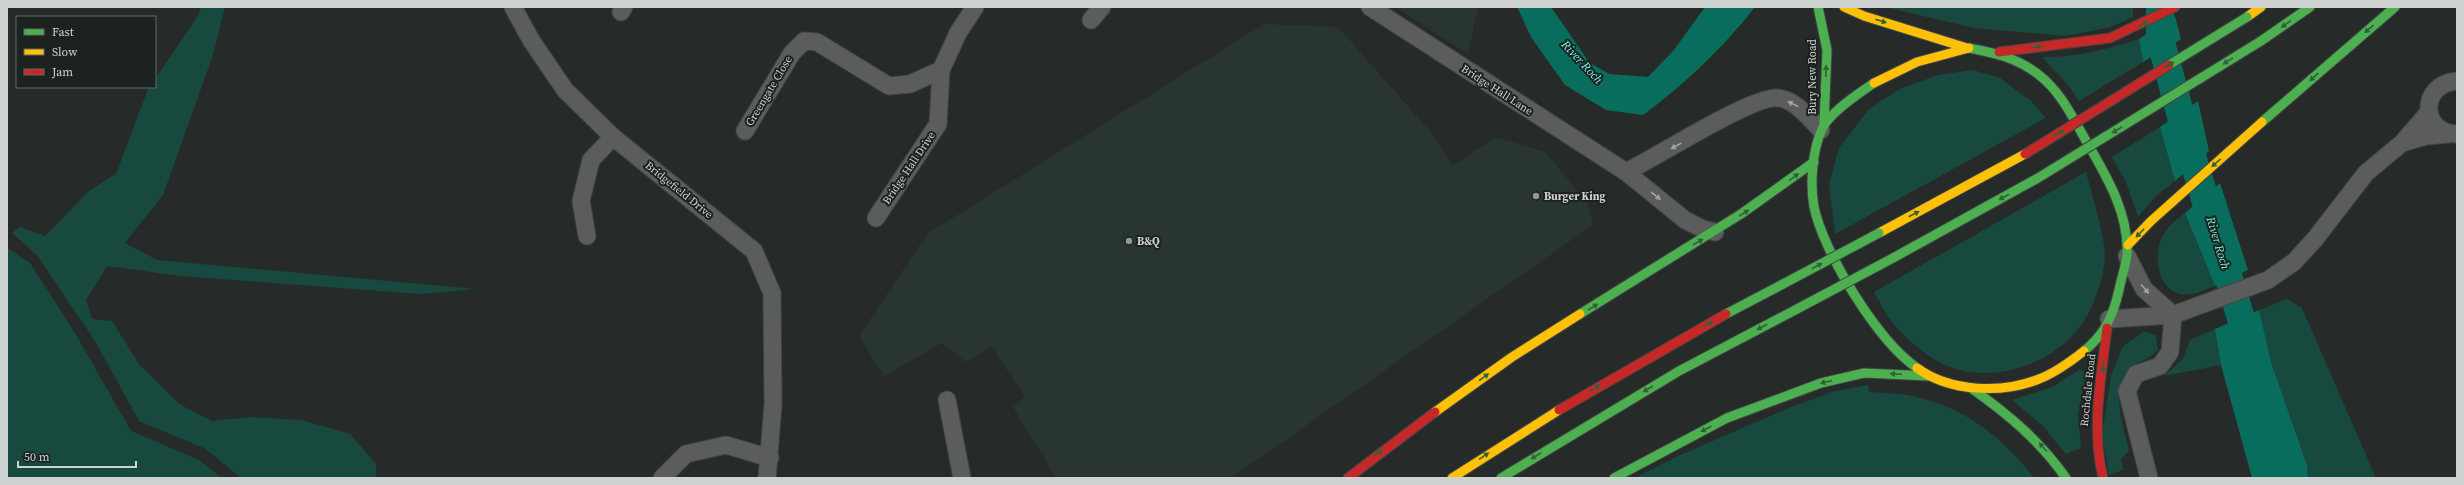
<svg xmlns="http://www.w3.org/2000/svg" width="2464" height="485" font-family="'Source Serif 4',serif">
	<rect width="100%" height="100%" fill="#262b29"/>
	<g fill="#293532">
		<path d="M1395 7H1478L1468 54Z"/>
		<path d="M1264 24 1338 27 1428 129 1453 165 1495 137 1545 152 1587 202 1593 225 1231 478H1056L1013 407 1025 397 991 346 966 362 942 343 884 376 859 336 927 234Z"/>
	</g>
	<g fill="#18493f">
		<path d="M201 7H225L213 55 163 195 125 243 157 260 476 289 420 294 181 276 107 266 86 300 92 319 112 321 139 364 179 404 212 421 251 417 302 420 350 434 376 464V478H241L206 449 139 421 95 341 37 255 12 233 20 227 45 236 89 191 116 174 148 89 149 87H155V79L198 16Z"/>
		<path d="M1885 7H2133V17L2111 27 2066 36 1974 28Z"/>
		<path d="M2139 39 2143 62 2079 101 2068 85 2042 57C2078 57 2104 50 2139 39Z"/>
		<path d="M1973 70 2000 78 2031 101 2046 118 1835 234 1829 184 1839 148 1869 109 1900 89 1938 75Z"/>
		<path d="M2160 127 2175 181 2156 196 2138 217 2126 182 2112 157Z"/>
		<path d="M2086 172C2091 192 2106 239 2105 258 2103 281 2093 310 2079 328 2051 364 1996 383 1953 368 1933 362 1911 343 1897 328 1887 318 1881 304 1874 292Z"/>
		<path d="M2185 213 2215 286C2207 288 2199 293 2191 294 2158 299 2150 254 2165 232 2169 225 2178 219 2185 213Z"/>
		<path d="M7 248 30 263 75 333 131 431 199 460 222 478H7Z"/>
		<path d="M2287 299 2302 308 2376 478H2308L2307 465 2272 365 2259 310Z"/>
		<path d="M2215 329 2221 365 2164 376 2183 359 2190 340Z"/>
		<path d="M2145 331 2156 336 2158 350C2151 358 2141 360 2132 366 2108 384 2124 427 2129 451L2121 459 2123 470 2109 475 2102 434 2111 376 2123 346Z"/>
		<path d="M2080 369 2086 373 2078 415 2081 448 2066 454 2043 426 2012 400 2052 387Z"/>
		<path d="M1868 385 1869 392C1883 393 1898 393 1912 396 1964 407 2002 436 2034 478H1635L1678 456 1791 407 1835 391Z"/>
	</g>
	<g fill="#096d5d">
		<path d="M1517 7H1551L1589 62 1609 74 1648 77 1674 50 1705 7H1755C1723 48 1685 84 1643 115L1606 110 1565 85 1531 37Z"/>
		<path d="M2175 16 2181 39 2143 62 2139 39Z"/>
		<path d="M2198 101 2209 151 2175 181 2160 127Z"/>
		<path d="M2220 183 2248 270 2215 286 2185 213Z"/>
		<path d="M2259 310 2272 365 2307 465 2308 478H2252L2221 365 2215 329Z"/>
	</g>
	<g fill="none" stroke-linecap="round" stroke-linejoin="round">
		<path stroke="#096d5d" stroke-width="28" d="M2160 12V38L2187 139 2252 355"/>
		<g stroke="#424544" stroke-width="19">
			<g id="street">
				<path d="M513 7 531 40 565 90 613 137 754 251 772 293 773 401"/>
				<path d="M1370 7 1626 172 1685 220 1703 229 1715 232"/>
				<path d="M621 12 624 7"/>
				<path d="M1091 20 1102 7"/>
				<path d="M2457 81C2419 84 2420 133 2457 134"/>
				<path d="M745 131 792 53 804 41 817 42 889 86 910 84 941 70"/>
				<path d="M2402 143 2426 136 2449 134"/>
				<path d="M1626 172C1655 158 1753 95 1778 98 1796 100 1809 118 1821 130"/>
				<path d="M876 218 938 124 941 70 958 33 975 7"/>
				<path d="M587 236 581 201 591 160 613 137"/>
				<path d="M2127 256 2144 289 2173 315"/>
				<path d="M2109 319 2173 315 2268 280 2294 262 2315 239 2366 173 2402 143 2429 112"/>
				<path d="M947 400 962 478"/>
				<path d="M662 478 686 454 726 445 770 458"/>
				<path d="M767 478 773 405"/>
				<path d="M2149 478 2127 391 2136 374 2160 366 2170 352 2173 315"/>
			</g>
		</g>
		<g stroke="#424544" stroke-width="11">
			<g id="fast">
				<path d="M1818 7 1827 50 1824 124"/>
				<path d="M2261 41 2310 7"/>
				<path d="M1969 48C1995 53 2018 58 2039 75 2060 91 2072 116 2085 139 2105 174 2129 212 2127 254 2126 266 2121 279 2119 290 2113 316 2105 334 2084 351"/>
				<path d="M1874 83C1859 93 1829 113 1822 129 1812 151 1810 184 1814 207 1824 254 1878 341 1917 368"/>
				<path d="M2262 122 2395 7"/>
				<path d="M1893 258 2038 178"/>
				<path d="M1580 314 1741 214 1814 162"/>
				<path d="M1726 314 1783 284"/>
				<path d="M1971 388C2008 414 2040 441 2066 478"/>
				<path d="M1501 478 1679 371 1797 309"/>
				<path d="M1614 478 1727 418 1821 383 1864 373 1928 376"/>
			</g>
		</g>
		<g stroke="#424544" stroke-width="11">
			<g id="slow">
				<path d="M1844 7 1864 16 1967 48"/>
				<path d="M2247 17 2261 7"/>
				<path d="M1874 83 1917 62 1969 48"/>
				<path d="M1879 233 2025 154"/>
				<path d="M2128 245 2151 221 2262 122"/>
				<path d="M1917 368C1950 392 2002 394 2039 379 2055 373 2070 362 2084 351"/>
				<path d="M1435 412 1512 357 1580 314"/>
				<path d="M1452 478 1559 410"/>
			</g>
		</g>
		<g stroke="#424544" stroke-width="11">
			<g id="jam">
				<path d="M1999 52 2110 38 2175 7"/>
				<path d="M1559 410 1726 314"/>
				<path d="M1348 478 1435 412"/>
				<path d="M2103 478C2091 427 2101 379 2107 328"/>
			</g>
		</g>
		<use href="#street" stroke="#5b5d5c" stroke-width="17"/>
		<use href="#fast" stroke="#4caf50" stroke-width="9"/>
		<use href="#slow" stroke="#ffc107" stroke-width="9"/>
		<use href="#jam" stroke="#c62828" stroke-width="9"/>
		<g stroke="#424544" stroke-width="11" stroke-linecap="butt">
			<g id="fast-bridge">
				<path d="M2169 65 2247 17"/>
				<path d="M2038 178 2261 41"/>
				<path d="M1783 284 1879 233"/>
				<path d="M1797 309 1893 258"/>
			</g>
		</g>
		<g stroke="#424544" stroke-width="11" stroke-linecap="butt">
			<path id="jam-bridge" d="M2025 154 2169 65"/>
		</g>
		<use href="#fast-bridge" stroke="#4caf50" stroke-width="9"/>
		<use href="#jam-bridge" stroke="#c62828" stroke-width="9"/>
	</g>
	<defs><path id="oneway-solid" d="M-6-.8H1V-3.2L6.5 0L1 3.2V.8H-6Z"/></defs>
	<g fill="#316136">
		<use href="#oneway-solid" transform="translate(1881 21) rotate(18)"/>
		<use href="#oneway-solid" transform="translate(2143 24) rotate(-27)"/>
		<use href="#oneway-solid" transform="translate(2286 24) rotate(145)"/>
		<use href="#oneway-solid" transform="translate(2369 29) rotate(139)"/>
		<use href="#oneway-solid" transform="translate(2036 47) rotate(-7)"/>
		<use href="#oneway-solid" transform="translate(2228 61) rotate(148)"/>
		<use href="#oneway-solid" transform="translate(2169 65) rotate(-32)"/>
		<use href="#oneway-solid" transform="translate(1826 71) rotate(-88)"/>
		<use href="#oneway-solid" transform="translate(2314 77) rotate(139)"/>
		<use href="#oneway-solid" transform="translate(2117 130) rotate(148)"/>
		<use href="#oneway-solid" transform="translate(2059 133) rotate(-32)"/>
		<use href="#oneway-solid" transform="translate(2216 163) rotate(138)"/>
		<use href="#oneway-solid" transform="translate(1794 177) rotate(-37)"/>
		<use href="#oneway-solid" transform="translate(2004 197) rotate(151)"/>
		<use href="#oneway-solid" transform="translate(1744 213) rotate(-33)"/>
		<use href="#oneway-solid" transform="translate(1914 214) rotate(-28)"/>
		<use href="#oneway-solid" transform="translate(2140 233) rotate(134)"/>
		<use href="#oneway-solid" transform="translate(1698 242) rotate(-30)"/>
		<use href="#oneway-solid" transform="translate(1817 266) rotate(-28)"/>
		<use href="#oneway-solid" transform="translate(1593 307) rotate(-32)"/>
		<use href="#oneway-solid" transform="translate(1708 324) rotate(-28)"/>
		<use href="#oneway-solid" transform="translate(1762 327) rotate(152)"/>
		<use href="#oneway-solid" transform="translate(2103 367) rotate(97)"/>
		<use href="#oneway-solid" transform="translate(1896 374) rotate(-178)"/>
		<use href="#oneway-solid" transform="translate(1484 377) rotate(-36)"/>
		<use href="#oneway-solid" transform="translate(1826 382) rotate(167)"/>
		<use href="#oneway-solid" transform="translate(1595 388) rotate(-31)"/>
		<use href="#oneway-solid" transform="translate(1648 389) rotate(149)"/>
		<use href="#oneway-solid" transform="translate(1706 429) rotate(152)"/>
		<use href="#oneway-solid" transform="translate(2043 447) rotate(-131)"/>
		<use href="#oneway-solid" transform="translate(1378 453) rotate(-36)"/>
		<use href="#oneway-solid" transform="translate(1484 456) rotate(-34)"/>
		<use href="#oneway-solid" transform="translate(1536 456) rotate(149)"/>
	</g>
	<g fill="#a0a3a2">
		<use href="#oneway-solid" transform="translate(1793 104) rotate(-154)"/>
		<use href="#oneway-solid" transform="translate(1676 146) rotate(151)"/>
		<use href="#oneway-solid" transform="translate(1656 196) rotate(39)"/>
		<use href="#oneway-solid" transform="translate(2145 289) rotate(50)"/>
	</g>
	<g fill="#939896" stroke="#1b2220" stroke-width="1.5">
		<circle cx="1536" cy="196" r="4"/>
		<circle cx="1129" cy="241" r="4"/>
	</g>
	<g text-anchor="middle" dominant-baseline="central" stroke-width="4" stroke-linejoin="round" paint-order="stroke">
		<g font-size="11" fill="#ced2d1" stroke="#1b2220">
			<text transform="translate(1812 77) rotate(-90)">Bury New Road</text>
			<text transform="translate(1497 90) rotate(33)">Bridge Hall Lane</text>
			<text transform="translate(769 91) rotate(-59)">Greengate Close</text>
			<text transform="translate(909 168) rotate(-56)">Bridge Hall Drive</text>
			<text transform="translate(679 190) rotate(39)">Bridgefield Drive</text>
			<text transform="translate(2088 390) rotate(-84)">Rochdale Road</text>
		</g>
		<g font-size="11" font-weight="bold" fill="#ced2d1" stroke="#1b2220" text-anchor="start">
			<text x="1544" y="196">Burger King</text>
			<text x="1137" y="241">B&amp;Q</text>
		</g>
		<g font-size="12" font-style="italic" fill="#77f6da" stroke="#1b2220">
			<text transform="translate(1582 62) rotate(47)">River Roch</text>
			<text transform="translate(2218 243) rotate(73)">River Roch</text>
		</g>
	</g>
	<rect width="2464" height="485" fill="none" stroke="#ced2d1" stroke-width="16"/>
	<rect x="16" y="16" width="140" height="72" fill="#1b2220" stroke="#636867"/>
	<rect x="24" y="29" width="20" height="6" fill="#4caf50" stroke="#636867"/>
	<text x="52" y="36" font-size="12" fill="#ced2d1">Fast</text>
	<rect x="24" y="49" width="20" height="6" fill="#ffc107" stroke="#636867"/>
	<text x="52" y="56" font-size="12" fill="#ced2d1">Slow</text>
	<rect x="24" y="69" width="20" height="6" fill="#c62828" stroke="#636867"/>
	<text x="52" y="76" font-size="12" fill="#ced2d1">Jam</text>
	<path d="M18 461v6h118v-6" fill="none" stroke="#ced2d1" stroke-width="2"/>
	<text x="24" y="461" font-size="12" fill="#ced2d1" stroke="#1b2220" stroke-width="3" paint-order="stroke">50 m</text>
</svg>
